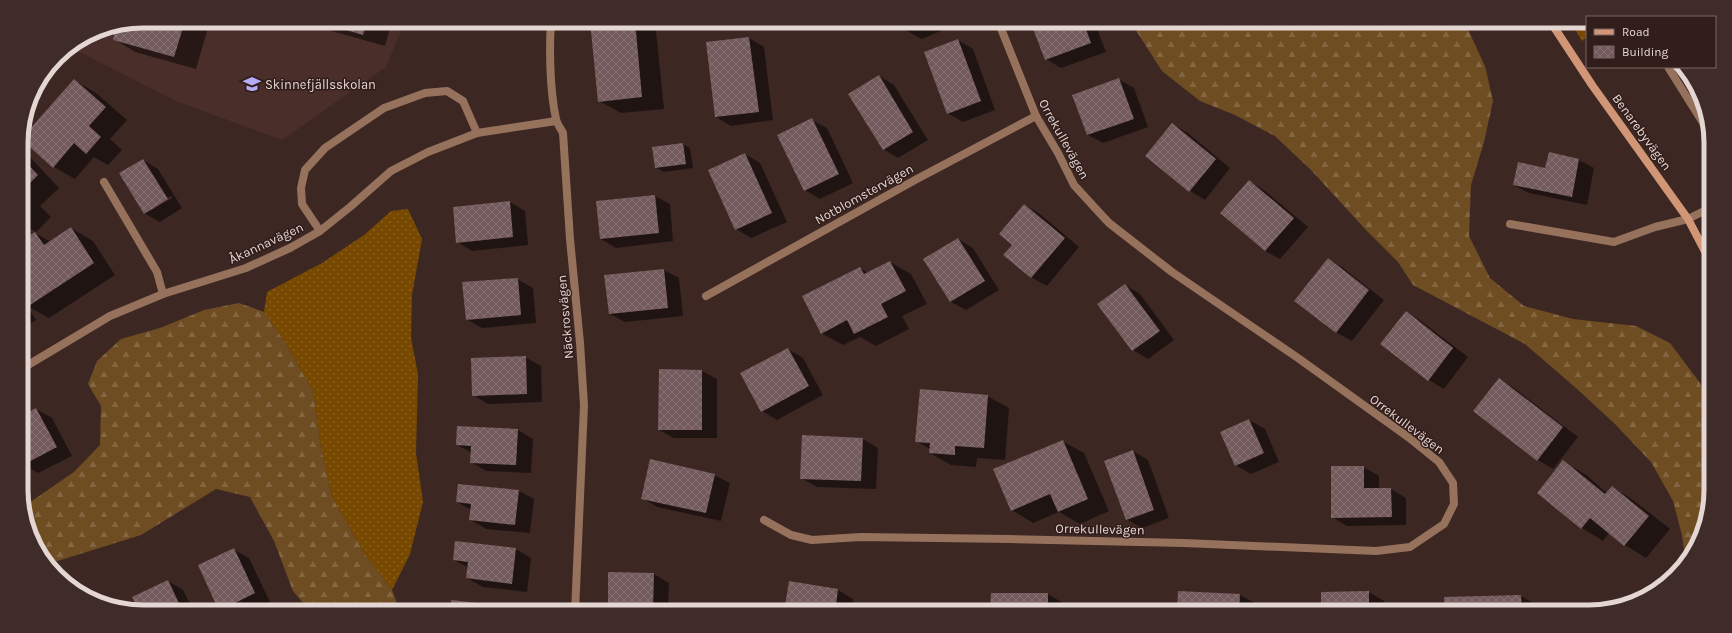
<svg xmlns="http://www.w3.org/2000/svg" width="1732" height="633" font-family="Karla,sans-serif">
	<defs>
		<pattern id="grass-dots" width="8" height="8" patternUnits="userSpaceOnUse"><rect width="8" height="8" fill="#774900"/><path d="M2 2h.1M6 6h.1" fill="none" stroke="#8a6224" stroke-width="1.8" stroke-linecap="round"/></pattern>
		<pattern id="forest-firs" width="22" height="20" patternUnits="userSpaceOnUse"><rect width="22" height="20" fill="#6f4d23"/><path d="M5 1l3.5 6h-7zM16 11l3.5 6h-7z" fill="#836642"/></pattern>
		<pattern id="building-cross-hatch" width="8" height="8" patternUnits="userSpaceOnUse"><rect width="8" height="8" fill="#735a5d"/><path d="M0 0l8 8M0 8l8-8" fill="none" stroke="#877173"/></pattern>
	</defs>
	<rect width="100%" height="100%" fill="#3c2723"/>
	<path fill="#4a2e2a" d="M143 21H405L386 67 282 140 176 101 70 47 97 30Z"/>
	<g fill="url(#grass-dots)">
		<path d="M1570 21H1587V37L1582 41Z"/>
		<path d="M408 209 422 239 412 295 411 338 418 374 416 453 423 502 410 554 392 590 364 553 333 499 321 448 313 391 285 342 264 312 267 292 322 263 364 235 391 211Z"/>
	</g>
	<g fill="url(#forest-firs)">
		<path d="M1130 21H1464L1485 66 1493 101 1484 142 1471 185 1469 236 1490 278 1524 306 1573 319 1636 326 1670 343 1700 383 1711 417V490L1705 529 1686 564 1682 535 1673 501 1651 462 1615 424 1576 388 1525 344 1413 285 1398 262 1366 230 1312 171 1275 136 1235 115 1200 101 1162 71Z"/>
		<path d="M239 303 264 312 285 342 313 391 321 448 333 499 364 553 392 590 400 612H311L293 591 274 541 250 497 216 489 141 535 48 564 23 513V507L74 472 100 445 101 406 88 384 97 361 121 339 160 328 204 310Z"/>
	</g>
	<g fill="#0007" fill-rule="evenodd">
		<path d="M143 21H210L196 69 135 52 114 39Z"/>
		<path d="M296 21H392L385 46Z"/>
		<path d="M591 21H655L664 109 621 113 599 101Z"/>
		<path d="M771 21H787L777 25Z"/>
		<path d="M898 21H964L922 39 900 27Z"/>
		<path d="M1031 21H1094L1106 52 1061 68 1046 59Z"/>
		<path d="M749 38 764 47 773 120 731 126 716 117Z"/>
		<path d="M958 40 973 49 995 110 963 122 947 113Z"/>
		<path d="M879 76 894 85 928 140 898 158 883 149Z"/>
		<path d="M1118 79 1134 88 1148 127 1103 143 1088 135 1074 95Z"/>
		<path d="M74 80 96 93 127 120 110 139 122 150 108 165 94 157 75 179 54 167Z"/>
		<path d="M812 120 827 128 853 183 820 199 805 190Z"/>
		<path d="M1172 124 1188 133 1230 168 1205 200 1190 191Z"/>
		<path d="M683 144 690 148 693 168 664 172 656 168Z"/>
		<path d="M21 153 31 158 59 188 40 206 51 217 36 232 22 224Z"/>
		<path d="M745 154 760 163 787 222 751 238 736 229Z"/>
		<path d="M1549 154 1579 160 1594 168 1587 205 1529 193 1514 185 1546 169Z"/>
		<path d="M143 160 158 169 182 208 160 222 144 213ZM171 196 172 198 150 211V209Z"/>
		<path d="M1249 181 1264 190 1308 227 1280 259 1265 251Z"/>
		<path d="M655 196 670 204 673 241 616 248 601 239Z"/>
		<path d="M510 202 525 211 528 245 472 251 457 242Z"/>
		<path d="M1025 205 1040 214 1079 247 1047 286 1032 278 1005 255 1014 245Z"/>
		<path d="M71 228 93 241 115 275 49 318 27 306 36 320 22 329V261L27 258 22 250V241L35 233 51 242Z"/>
		<path d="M958 239 973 248 999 290 966 310 951 302 925 260Z"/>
		<path d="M1328 259 1343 268 1384 300 1352 341 1337 333 1296 301Z"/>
		<path d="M890 262 911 274 927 304 902 316 909 329 876 346 860 337 843 345 821 333 860 268 868 273Z"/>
		<path d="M664 270 679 278 683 316 625 322 610 314Z"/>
		<path d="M517 279 533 288 536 323 482 328 466 319Z"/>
		<path d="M1125 285 1140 294 1174 340 1148 359 1133 350Z"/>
		<path d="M1406 312 1421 321 1468 357 1444 389 1429 380Z"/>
		<path d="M788 349 803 358 823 395 777 420 762 411Z"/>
		<path d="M525 357 541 366 542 402 488 404 473 395Z"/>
		<path d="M659 370 702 371 717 379V438H674L659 430Z"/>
		<path d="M1499 379 1514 388 1578 437 1553 469 1538 460 1474 411Z"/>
		<path d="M987 396 1009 408 1005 460 977 458 976 467 951 465 930 453V449L916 441Z"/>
		<path d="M36 409 52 418 72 456 38 473 23 464V416Z"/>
		<path d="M1249 420 1265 429 1279 462 1251 474 1235 465Z"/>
		<path d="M458 427 518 430 533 439 531 473 486 471 471 462 472 453 457 445Z"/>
		<path d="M803 436 863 439 878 448 876 489 817 487 801 478Z"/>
		<path d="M1062 441 1084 453 1109 511 1080 524 1059 512 1033 523 1012 510Z"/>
		<path d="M1133 451 1148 460 1169 518 1142 528 1126 519Z"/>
		<path d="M1563 462 1585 474 1607 493 1612 487 1633 500 1670 529 1646 558 1625 545 1609 533 1603 541 1582 528Z"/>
		<path d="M1364 467 1379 476V489H1391L1406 498V525L1347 526 1332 517Z"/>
		<path d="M714 475 730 483 721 521 657 507 642 498Z"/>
		<path d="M519 491 534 499 530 533 486 529 471 520V510L457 502Z"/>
		<path d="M456 542 516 549 531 558 527 592 483 587 467 578 469 568 454 560Z"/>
		<path d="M233 549 249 558 270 602 249 612H224L220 610Z"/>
		<path d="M654 574 669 583 668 612H617L609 607Z"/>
		<path d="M168 581 183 590 194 612 140 611 133 598Z"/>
		<path d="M790 582 838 590 853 599 852 609 864 612H785Z"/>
		<path d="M1179 592 1240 595 1262 607 1261 612H1178Z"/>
		<path d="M1369 592 1384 601V612H1322Z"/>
		<path d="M1048 594 1063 603V612H991Z"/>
		<path d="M1521 596 1536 605V612H1445Z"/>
		<path d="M452 601 512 608 518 612H451Z"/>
	</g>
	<g fill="url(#building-cross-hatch)">
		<path d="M143 21H185L174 57 113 40 116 26Z"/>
		<path d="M316 21H367L363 35Z"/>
		<path d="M590 21H635L642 97 598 102Z"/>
		<path d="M897 21H915L900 28Z"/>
		<path d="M1030 21H1083L1091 43 1045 60Z"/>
		<path d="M749 37 759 112 715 117 706 42Z"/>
		<path d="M958 39 981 101 947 114 924 52Z"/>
		<path d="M879 75 913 132 883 150 848 94Z"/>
		<path d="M1119 78 1134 119 1087 135 1072 95Z"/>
		<path d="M74 79 106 107 89 126 101 137 86 154 74 143 53 168 21 139Z"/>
		<path d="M812 118 839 174 804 191 777 135Z"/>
		<path d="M1172 123 1216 159 1189 192 1145 156Z"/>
		<path d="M683 143 686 164 655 168 652 147Z"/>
		<path d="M1549 152 1579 159 1572 197 1513 185 1518 162 1545 168Z"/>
		<path d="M745 153 772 213 735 230 708 170Z"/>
		<path d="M21 157 38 175 22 191 21 174Z"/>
		<path d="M143 159 168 199 144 214 119 173Z"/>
		<path d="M1249 180 1294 218 1265 251 1220 213Z"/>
		<path d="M22 195 30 204 22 212Z"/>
		<path d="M655 195 659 233 600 239 596 201Z"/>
		<path d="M510 201 513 237 456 243 453 207Z"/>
		<path d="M1024 204 1065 238 1031 278 1003 255 1012 245 999 234Z"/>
		<path d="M71 227 94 263 27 307 22 300V259L25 257 22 252V240L35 232 44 245Z"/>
		<path d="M958 238 985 281 950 302 923 259Z"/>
		<path d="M1328 258 1369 290 1336 333 1294 301Z"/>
		<path d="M890 261 906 291 881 304 888 317 854 334 847 320 821 334 802 296 860 267 864 274Z"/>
		<path d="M664 269 668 308 609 314 604 275Z"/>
		<path d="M518 278 521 315 466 320 462 282Z"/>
		<path d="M1125 284 1160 331 1132 351 1097 304Z"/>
		<path d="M1406 311 1453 348 1428 381 1380 344Z"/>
		<path d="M788 348 809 386 761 412 740 373Z"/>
		<path d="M526 356 527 394 472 396 471 358Z"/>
		<path d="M659 369 702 370V430H658Z"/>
		<path d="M1499 378 1563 427 1537 461 1473 411Z"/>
		<path d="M920 389 988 395 984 448 955 446V455L929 453 930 443 915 442Z"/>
		<path d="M36 408 57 447 23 465V415Z"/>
		<path d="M1249 419 1264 453 1235 466 1220 432Z"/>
		<path d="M457 426 518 429 516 465 470 463 471 446 456 445Z"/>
		<path d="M802 435 863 438 861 481 800 479Z"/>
		<path d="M1063 440 1088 499 1058 512 1050 494 1011 511 993 469Z"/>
		<path d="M1133 450 1154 510 1126 520 1104 461Z"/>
		<path d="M650 459 715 474 706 513 641 499Z"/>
		<path d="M1563 460 1605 494 1612 486 1649 516 1624 546 1590 518 1581 529 1537 493Z"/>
		<path d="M1331 466H1364V488H1391L1392 517 1331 518Z"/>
		<path d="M458 484 519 490 515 525 469 520 471 504 456 502Z"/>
		<path d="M455 541 516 548 512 584 466 578 468 562 453 560Z"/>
		<path d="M234 548 255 593 219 611 198 565Z"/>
		<path d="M608 572 654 573 653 609 608 608Z"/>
		<path d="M168 580 183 612 139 611 132 597Z"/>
		<path d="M789 581 838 589 836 606 863 610V612H784Z"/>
		<path d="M1178 591 1240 594 1239 612H1177Z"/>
		<path d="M1369 591V612H1321V592Z"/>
		<path d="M991 593H1048V612H990Z"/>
		<path d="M1521 595 1522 612H1444V597Z"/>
		<path d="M451 600 512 607V612H450Z"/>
	</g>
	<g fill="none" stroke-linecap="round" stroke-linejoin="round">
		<g stroke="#96715c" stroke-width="8">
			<path d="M1668 67 1710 134"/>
			<path d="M104 182 157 272 163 294"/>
			<path d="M1510 224 1614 242 1655 227 1688 219 1710 208"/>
			<path d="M320 231 302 204 301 188 305 170 325 148 384 108 425 93 447 91 463 101 477 133"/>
		</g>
		<g stroke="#96715c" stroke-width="8">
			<path d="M551 21C549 51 550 91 556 119 557 124 561 129 563 133L570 239 580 343 584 405 575 612"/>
			<path d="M706 296 915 180 1036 116"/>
			<path d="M23 368 110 316 163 294 246 268 290 248 320 231 350 207 391 171 428 152 477 133 556 121"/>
			<path d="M764 520 791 535 812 540 861 537 1010 539 1184 543 1376 551 1410 547 1444 524 1454 504 1453 483 1439 462 1408 437 1298 358 1172 272 1109 223 1096 209 1074 185 1058 153 1036 116 998 21"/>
		</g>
		<path stroke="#d19676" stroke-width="8" d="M1550 21 1592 85 1688 219 1710 261"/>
	</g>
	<defs>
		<g id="school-bare" transform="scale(1.38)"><path d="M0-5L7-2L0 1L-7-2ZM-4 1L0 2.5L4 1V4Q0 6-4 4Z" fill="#b5acf8" stroke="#311d1a" stroke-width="2.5" paint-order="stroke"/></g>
	</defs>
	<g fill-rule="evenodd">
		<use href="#school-bare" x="252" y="84"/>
	</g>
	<g text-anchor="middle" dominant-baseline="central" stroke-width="3" stroke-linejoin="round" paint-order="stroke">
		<g font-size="13" fill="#e4d6d3" stroke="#311d1a" text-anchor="start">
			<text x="265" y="84">Skinnefjällsskolan</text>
		</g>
		<g font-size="13" fill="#e4d6d3" stroke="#311d1a">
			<text transform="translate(1642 132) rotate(54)">Benarebyvägen</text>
			<text transform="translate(1064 139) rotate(61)">Orrekullevägen</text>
			<text transform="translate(864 194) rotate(-29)">Notblomstervägen</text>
			<text transform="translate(266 243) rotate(-25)">Åkannavägen</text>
			<text transform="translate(565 317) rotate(-95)">Näckrosvägen</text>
			<text transform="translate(1407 424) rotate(37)">Orrekullevägen</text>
			<text transform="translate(1100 529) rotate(1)">Orrekullevägen</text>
		</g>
	</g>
	<path d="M0 0H1732V633H0ZM143 28H1589A115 115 0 0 1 1704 143V490A115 115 0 0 1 1589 605H143A115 115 0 0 1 28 490V143A115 115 0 0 1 143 28Z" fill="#3f2c29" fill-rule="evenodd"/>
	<path fill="none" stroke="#e4d6d3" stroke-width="5" d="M143 28H1589A115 115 0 0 1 1704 143V490A115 115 0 0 1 1589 605H143A115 115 0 0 1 28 490V143A115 115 0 0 1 143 28Z"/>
	<rect x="1586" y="16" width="130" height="52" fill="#311d1a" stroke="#796764"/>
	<rect x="1594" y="29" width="20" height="6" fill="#d19676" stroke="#796764"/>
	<text x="1622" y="36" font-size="12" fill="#e4d6d3">Road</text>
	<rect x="1594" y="46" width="20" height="12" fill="url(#building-cross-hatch)" stroke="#796764"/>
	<text x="1622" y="56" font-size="12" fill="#e4d6d3">Building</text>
</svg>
